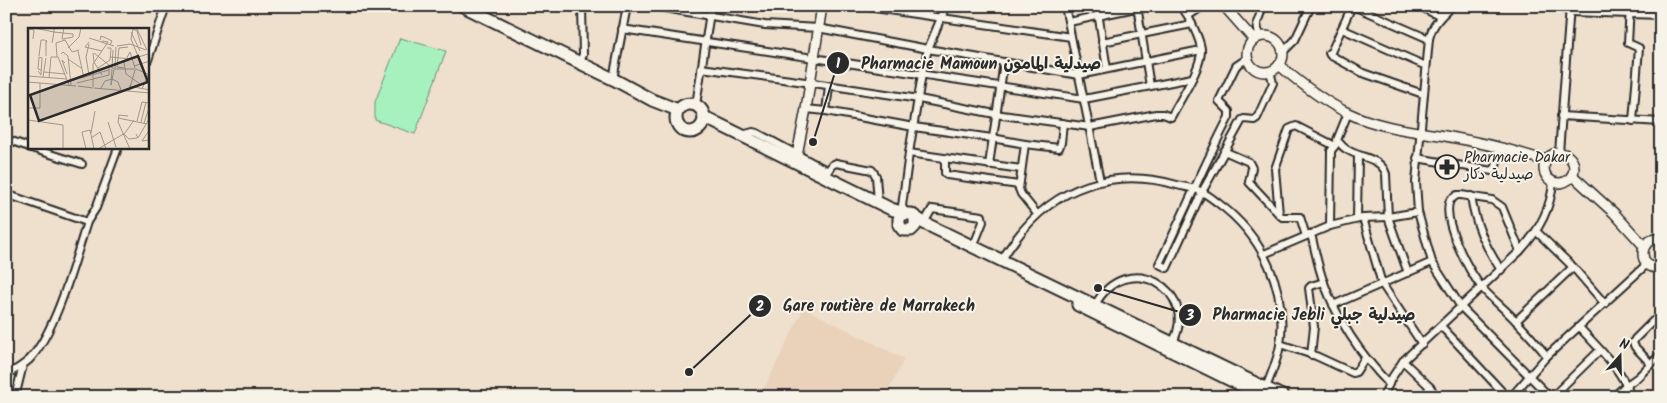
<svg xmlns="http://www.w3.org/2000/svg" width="1667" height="403" font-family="Kalam,'Playpen Sans Arabic',sans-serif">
	<rect width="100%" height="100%" fill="#efdfcd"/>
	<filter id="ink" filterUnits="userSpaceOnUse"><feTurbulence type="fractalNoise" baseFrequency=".02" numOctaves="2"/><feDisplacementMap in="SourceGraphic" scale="10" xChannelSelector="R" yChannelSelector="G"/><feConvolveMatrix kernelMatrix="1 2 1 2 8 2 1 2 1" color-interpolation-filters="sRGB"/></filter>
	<g filter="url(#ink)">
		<path fill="#e9d1ba" d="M804 308 904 359 885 397H760Z"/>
		<path fill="#a7f1bf" stroke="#698e75" d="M400 38 446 51 415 134 375 120V102Z"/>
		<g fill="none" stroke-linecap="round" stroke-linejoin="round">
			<g stroke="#2b2b2b" stroke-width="10">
				<g id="minor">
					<path d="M652 6 765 25 818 28 928 49 1079 75 1201 50"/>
					<path d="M861 6 1071 37"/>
					<path d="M1065 6 1100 181"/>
					<path d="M1097 6 1107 69"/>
					<path d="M1137 6 1150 86"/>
					<path d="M1181 6 1188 16"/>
					<path d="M1352 6 1331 52 1329 53 1330 55 1363 73 1423 94"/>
					<path d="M1353 6 1429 39"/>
					<path d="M1419 6 1437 15 1444 13"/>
					<path d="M1452 6C1441 16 1432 25 1429 39L1416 182 1418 212 1432 262 1461 307 1550 397"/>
					<path d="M1558 6 1570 12 1661 15"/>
					<path d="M1630 6 1628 43 1639 48 1633 121"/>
					<path d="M1069 22 1145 6"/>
					<path d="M622 29 1084 99 1192 78"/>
					<path d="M1342 29 1426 66"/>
					<path d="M1259 37 1257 23 1263 6"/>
					<path d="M1102 42 1192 24"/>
					<path d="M1282 53 1295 40 1311 6"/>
					<path d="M1248 58 1236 66 1219 101 1229 111V117C1204 165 1183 215 1159 264L1167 268 1202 192 1242 120 1244 119 1254 120 1257 118 1273 83 1270 71"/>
					<path d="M148 60 166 6"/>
					<path d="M579 62 583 55 582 6"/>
					<path d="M701 68 820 84 919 99 995 114 1090 127 1156 114H1163L1171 117C1180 99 1202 68 1201 49 1200 39 1193 26 1188 16L1203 6"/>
					<path d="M613 79 627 6"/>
					<path d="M696 105 711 6"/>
					<path d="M806 109 826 111 914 127 992 138 1025 144 1019 189 1021 194 1037 214"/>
					<path d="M826 111 829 86"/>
					<path d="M1348 113 1337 140C1340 143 1342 147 1346 149 1359 158 1381 157 1386 174L1388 217 1408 273"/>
					<path d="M1561 116 1661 122"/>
					<path d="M742 135 753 132 757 133 828 171 832 165 836 163 872 170 876 176 878 203"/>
					<path d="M6 139 29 147"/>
					<path d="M1025 144 1059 148 1061 143 1063 123"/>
					<path d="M31 148 82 164"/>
					<path d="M1224 151 1249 162 1252 168 1249 182 1279 214"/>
					<path d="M909 153 1021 169"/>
					<path d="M1559 153 1570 6"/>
					<path d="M1417 158 1492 171 1496 167 1499 147"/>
					<path d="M945 159V173L947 175 1019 185"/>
					<path d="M989 165 1004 62"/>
					<path d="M6 194 87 222 96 208 118 148"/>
					<path d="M1471 196C1475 224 1485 246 1501 270"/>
					<path d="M905 213 902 206 909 153 922 74 928 49 946 6"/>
					<path d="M1363 218 1382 284 1422 344"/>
					<path d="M1357 219 1358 155"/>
					<path d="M924 223 932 209 982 216 983 222 973 247"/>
					<path d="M1330 226 1331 151 1336 144"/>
					<path d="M1537 232 1573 267 1605 304"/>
					<path d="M1311 234C1315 250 1318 267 1324 283 1338 321 1361 355 1389 384"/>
					<path d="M1306 236 1300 217H1282L1279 214 1275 169 1289 129 1296 126 1335 146"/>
					<path d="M1520 251 1502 207 1492 200 1461 195H1457L1450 200C1441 220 1469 272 1483 289 1493 300 1506 310 1516 321 1527 332 1537 344 1547 356"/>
					<path d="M1264 254 1330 226 1363 218 1388 217 1418 212"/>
					<path d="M1002 261C1005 253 1011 246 1016 239 1055 186 1114 167 1177 185 1185 187 1195 188 1202 192 1208 195 1213 199 1218 203 1262 235 1288 289 1280 345 1278 359 1271 374 1266 388"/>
					<path d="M1095 305C1127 247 1200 290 1173 342"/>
					<path d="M1333 305 1432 262"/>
					<path d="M1516 321 1573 267"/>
					<path d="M1441 326 1507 397"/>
					<path d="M1579 327C1598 348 1622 369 1631 397"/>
					<path d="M1280 344 1316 356 1353 373 1356 372 1365 358"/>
					<path d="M1311 355 1314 327 1309 288 1311 286 1324 282"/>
					<path d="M1403 361 1430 387 1437 397"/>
					<path d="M1651 364 1635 347 1633 343 1635 339 1653 321 1657 319 1661 322"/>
					<path d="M6 374C15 371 22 366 29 360 56 332 75 260 87 222"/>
					<path d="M15 397 23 365"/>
					<path d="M1383 397 1391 379 1403 361 1520 251C1538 232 1551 209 1553 182"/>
					<path d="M1424 397 1430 387"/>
					<path d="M1511 397 1547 356 1647 264"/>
					<path d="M1552 397 1600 350"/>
					<path d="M1613 397 1624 387 1638 377 1661 354"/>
				</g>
			</g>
			<g stroke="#2b2b2b" stroke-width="12">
				<g id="tertiary">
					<path d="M1224 6 1254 40"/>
					<circle cx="1265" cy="54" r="18"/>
					<path d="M1279 65C1300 83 1323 101 1348 113 1377 127 1413 131 1445 136 1479 142 1513 150 1546 161"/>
					<circle cx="1559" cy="168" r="15"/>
					<path d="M794 161 797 155 806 109 822 6"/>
					<path d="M1572 175 1614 213 1644 246"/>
					<path d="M1661 239C1638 236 1636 270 1661 268"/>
				</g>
			</g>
			<g stroke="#2b2b2b" stroke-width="15">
				<g id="trunk">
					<path d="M463 6 613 79 652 100 678 110"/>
					<circle cx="690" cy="118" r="14"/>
					<path d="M704 117 891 209 904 213"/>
					<path d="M915 218V226L911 230H903L899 225V219L902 214H911L924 223 1284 397"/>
					<path d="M1078 305 1265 397"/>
				</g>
			</g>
			<use href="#minor" stroke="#f7f3e8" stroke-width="6"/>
			<use href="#tertiary" stroke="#f7f3e8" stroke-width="9"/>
			<use href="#trunk" stroke="#f7f3e8" stroke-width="11"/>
		</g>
	</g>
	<defs>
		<g id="pharmacy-ring" transform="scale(1.25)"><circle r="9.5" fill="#f7f3e8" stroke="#2b2b2b" stroke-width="1.5"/><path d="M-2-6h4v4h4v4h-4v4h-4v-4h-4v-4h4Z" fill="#2b2b2b"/></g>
	</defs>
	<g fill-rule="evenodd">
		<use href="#pharmacy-ring" x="1447" y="167"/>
	</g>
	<g text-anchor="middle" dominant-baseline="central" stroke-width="4" stroke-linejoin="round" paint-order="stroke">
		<g font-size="15" fill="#2b2b2b" stroke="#f7f3e8" text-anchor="start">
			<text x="1464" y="158">Pharmacie Dakar<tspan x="1464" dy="17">صيدلية دكار</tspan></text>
		</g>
	</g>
	<g transform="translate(28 28)">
		<rect width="121" height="121" fill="#efdfcd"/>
		<path fill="none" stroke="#a1978c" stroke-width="1" d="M6 0 26 4 24 15M26 0V4L35 5 45 6V9L35 11H34L35 5 36 0M0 1 6 2 5 11M109 1 119 22M103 4 112 23M61 10 86 18M72 12 73 8 78 10 84 13 82 17M61 14 57 19 74 23M61 16 58 29 61 47M113 17 109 3 105 1 103 11 116 43M89 18 102 16 118 22M40 20 51 9 53 0M50 23 56 50M102 24 96 35 98 46 112 56M102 24 107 40M65 25 66 34 74 47M66 25 86 41H108L122 47M33 26 35 24 40 28 43 57M11 28 13 12H17M18 28V12L19 14M29 29 28 15 37 12 44 24 51 22M82 29 104 31 120 26M40 31 53 40M37 35 34 32 39 46M106 38 122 33M70 40 82 32 83 20H79M84 40 85 22M87 40 88 19M96 40 89 39 91 20 100 19M84 41 83 57 86 42M10 43 13 47 14 30 11 29 10 41 13 42M16 44 37 46M0 48 39 51M15 49 18 30M21 50 23 29H30L41 57M42 53 81 42M0 54 48 58M49 55 81 47V38M50 58 65 60M101 58 122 62M65 59V36L80 14 74 13M66 60 122 65M73 60 77 53 84 51 90 54 93 62M114 61 120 47M101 63 107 42M0 80H12V55M100 88 91 87 90 94 102 121M90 90 119 96M0 92 35 97V121M109 93 114 74 122 75M80 94 88 119M113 94 118 74M116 95 122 77M120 104 114 113 122 112M63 105 67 83M96 106 101 111 109 110M108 106 110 110 122 89M63 110 72 104 78 121M58 121 54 104 62 102 66 121M70 121 97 105 106 92"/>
		<path fill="#2b2b2b" fill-opacity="0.15" stroke="#2b2b2b" stroke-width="2.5" d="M110 28 120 54 11 93 2 67Z"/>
		<rect width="121" height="121" fill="none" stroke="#2b2b2b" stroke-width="2.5"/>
	</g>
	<path fill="none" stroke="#2b2b2b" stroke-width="2" d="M813 142L838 63M689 372L760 306M1098 288L1190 315"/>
	<g fill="#2b2b2b" stroke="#f7f3e8" stroke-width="2">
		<circle cx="813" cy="142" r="5"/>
		<circle cx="689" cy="372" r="5"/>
		<circle cx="1098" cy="288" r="5"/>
		<circle cx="838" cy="63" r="12"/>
		<circle cx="760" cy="306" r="12"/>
		<circle cx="1190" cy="315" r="12"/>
	</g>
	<g font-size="15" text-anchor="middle" font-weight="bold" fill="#fff">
		<text x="838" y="68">1</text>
		<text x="760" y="311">2</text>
		<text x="1190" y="320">3</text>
	</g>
	<g font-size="16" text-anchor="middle" font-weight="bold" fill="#2b2b2b" stroke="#f7f3e8" stroke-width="4" stroke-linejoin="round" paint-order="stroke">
		<text x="981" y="69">Pharmacie Mamoun صيدلية المامون</text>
		<text x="879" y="311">Gare routière de Marrakech</text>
		<text x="1314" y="320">Pharmacie Jebli صيدلية جبلي</text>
	</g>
	<rect width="1667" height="403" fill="none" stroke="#f7f3e8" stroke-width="25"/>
	<rect x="12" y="12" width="1642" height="378" fill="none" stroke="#2b2b2b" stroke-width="2" filter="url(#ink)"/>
	<g transform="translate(1620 356) rotate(20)" stroke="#f7f3e8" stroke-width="4" paint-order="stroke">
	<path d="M0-4L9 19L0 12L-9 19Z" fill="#2b2b2b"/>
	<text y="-8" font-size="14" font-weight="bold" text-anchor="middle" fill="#2b2b2b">N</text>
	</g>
</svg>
